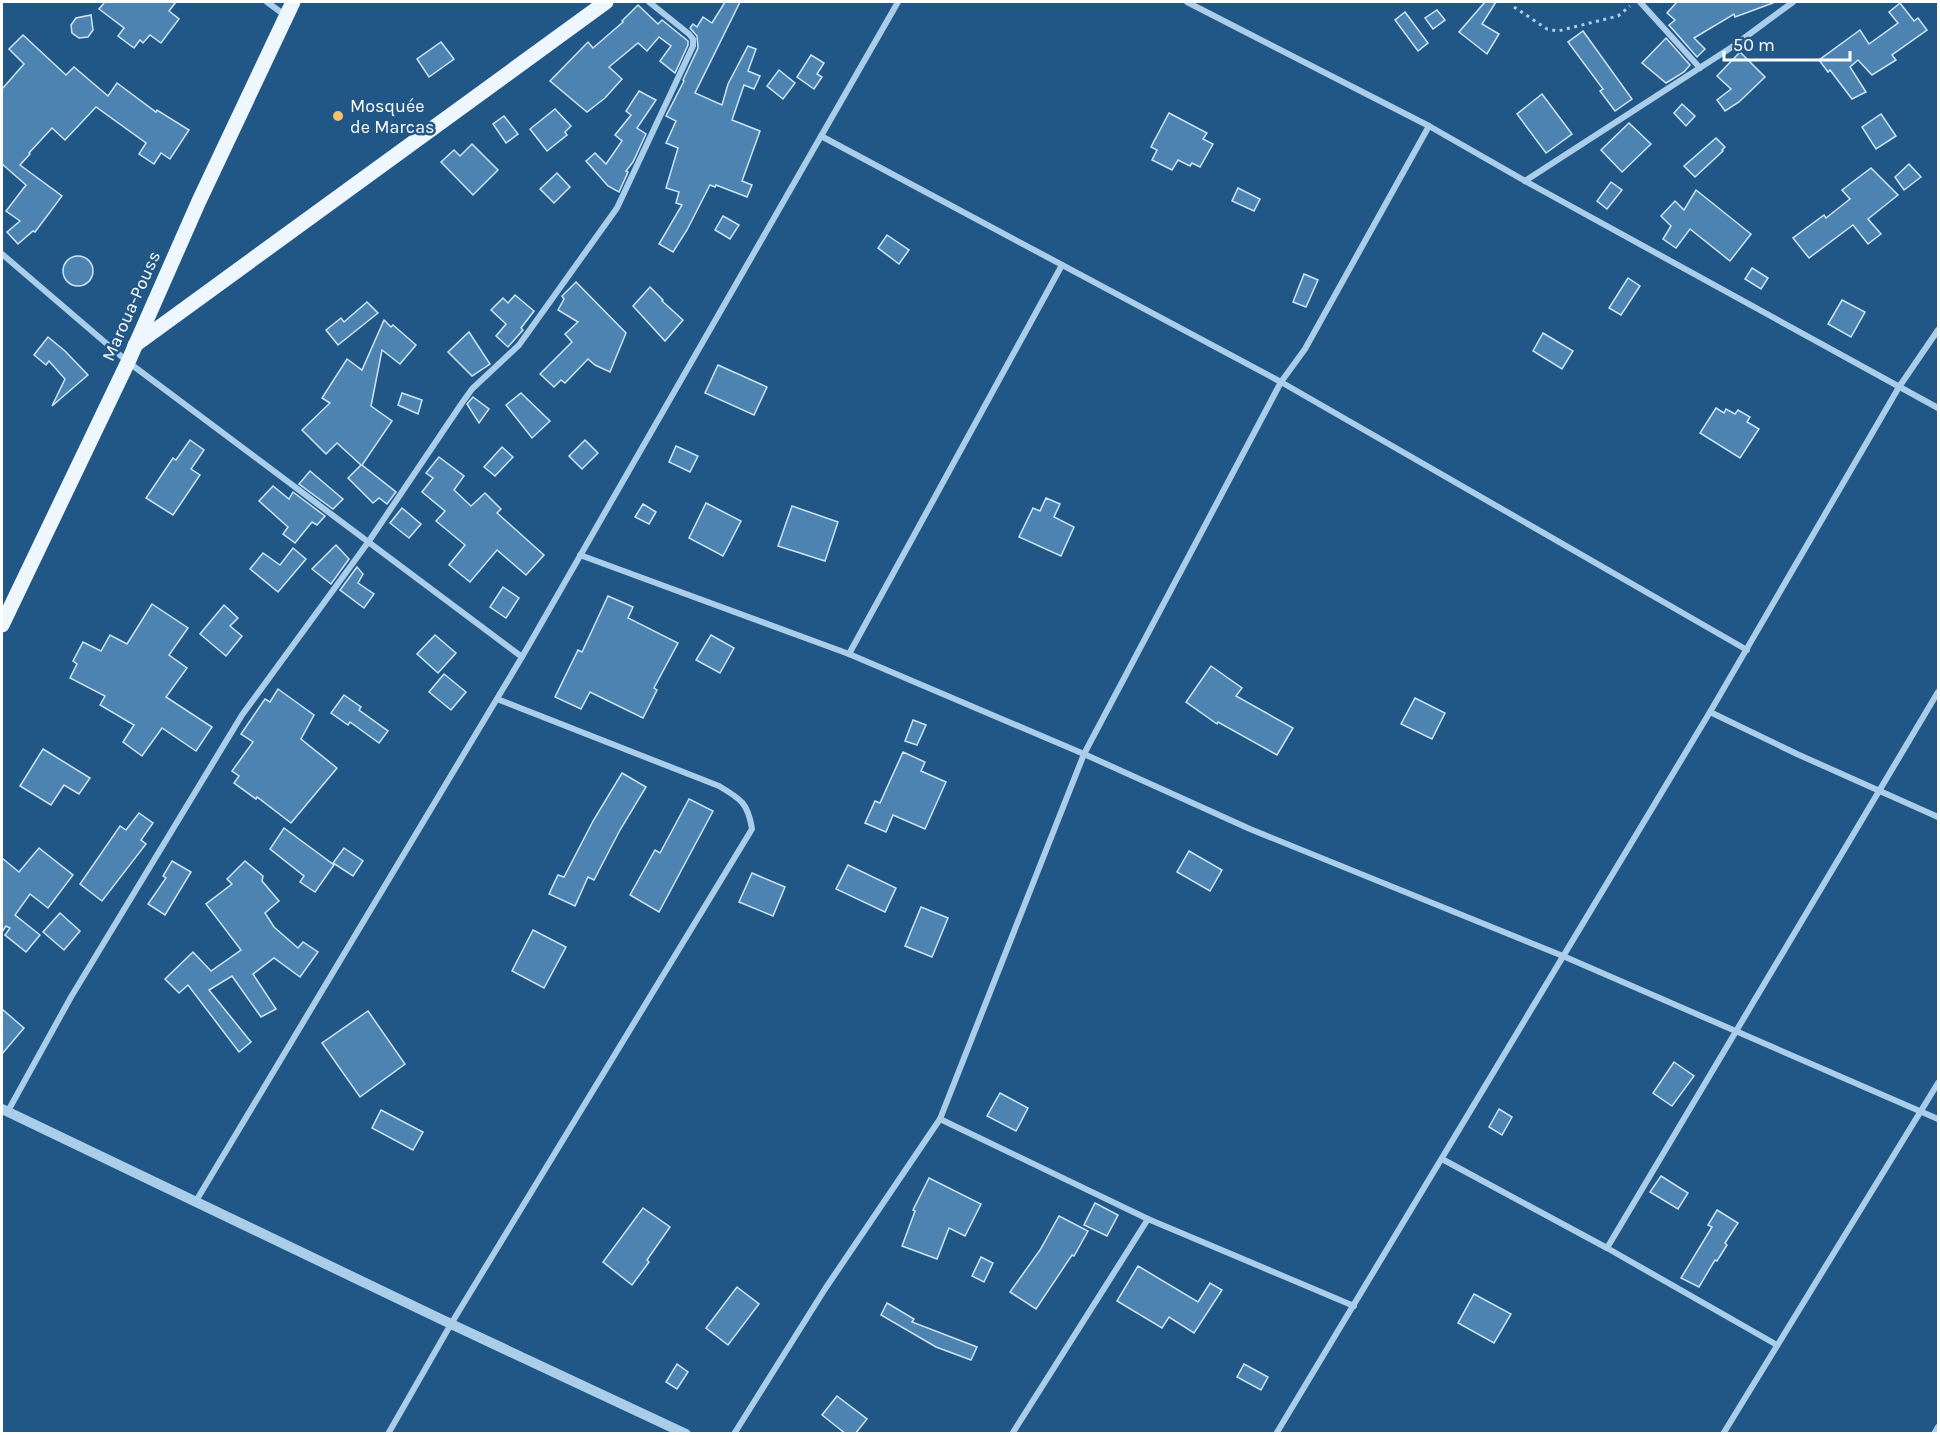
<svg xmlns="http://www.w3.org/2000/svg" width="1940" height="1435" font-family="Karla,sans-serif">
	<rect width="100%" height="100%" fill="#205786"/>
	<g fill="#4d83b1" stroke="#cee5f7" stroke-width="1.5">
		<path d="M105 2H176L169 11 179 19 161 43 150 35 143 43 140 40 134 48 118 36 124 28 99 9Z"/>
		<path d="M725 2H740L695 93 722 105 728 84 748 46 756 49 748 71 760 76 754 89 744 85 732 120 760 131 742 181 752 185 747 197 716 185 715 187 710 185 687 230 673 252 659 244 682 205 676 203 679 192 666 188 678 148 666 143 676 121 666 116 684 81 683 80 698 48 697 36 690 28 693 24 697 27 703 17 712 23Z"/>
		<path d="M1485 2H1496L1482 24 1499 34 1487 54 1459 32Z"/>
		<path d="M1677 2H1773V3L1735 17 1734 14 1694 38 1705 49 1697 57 1669 25 1675 20 1667 13Z"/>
		<path d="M1900 3 1914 21 1918 18 1927 30 1892 55 1896 60 1872 75 1858 60 1850 67 1866 92 1852 99 1830 70 1828 72 1819 60 1860 30 1869 44 1898 23 1889 12Z"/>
		<path d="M638 5 658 24 662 20 688 41V45L675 73 660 61 671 46 659 37 647 51 638 43 609 67 622 79 605 98 587 112 550 81 588 42 593 48 623 22 622 21Z"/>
		<path d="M1437 10 1445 20 1433 29 1425 18Z"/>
		<path d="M1405 12 1428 43 1418 51 1395 20Z"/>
		<path d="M91 15 93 30 88 37 79 38 72 33 71 25 76 18Z"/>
		<path d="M1583 31 1632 99 1615 111 1600 91 1603 89 1568 42Z"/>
		<path d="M23 35 66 75 74 67 108 96 117 83 156 112 157 110 189 130 170 159 161 153 154 164 139 154 146 143 96 107 65 140 52 128 29 153 30 154 20 165 62 196 35 232 33 231 18 244 7 232 20 221 6 211 26 185 2 164V89L24 64 9 49Z"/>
		<path d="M1666 38 1690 65 1684 72 1666 83 1642 63Z"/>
		<path d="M441 42 454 59 429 77 417 59Z"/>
		<path d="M1740 52 1765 77 1739 102 1725 111 1717 100 1731 89 1717 76Z"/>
		<path d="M811 55 824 63 817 74 822 77 814 89 797 77Z"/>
		<path d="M779 70 795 83 783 99 767 86Z"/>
		<path d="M639 91 656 100 637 128 646 134 633 162 626 171 628 172 619 192 608 186 586 161 595 153 606 164 622 141 615 135 631 115 626 111Z"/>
		<path d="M1542 94 1572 134 1546 153 1517 114Z"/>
		<path d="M1682 104 1695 116 1686 126 1674 113Z"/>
		<path d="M555 109 571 126 565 132 567 135 547 151 530 129Z"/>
		<path d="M1169 113 1207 133 1203 139 1213 144 1200 167 1192 163 1190 166 1178 160 1172 170 1152 160 1157 150 1151 147Z"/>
		<path d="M1881 114 1896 136 1876 149 1862 127Z"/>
		<path d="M504 116 518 134 506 143 493 124Z"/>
		<path d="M1629 123 1651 144 1622 172 1601 150Z"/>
		<path d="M1716 138 1725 147 1722 150 1723 151 1695 177 1684 166Z"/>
		<path d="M472 144 498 170 473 195 441 162 454 150 460 156Z"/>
		<path d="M1909 164 1921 177 1904 190 1895 177Z"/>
		<path d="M1871 168 1898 195 1868 219 1881 234 1868 244 1853 225 1809 258 1793 238 1824 215 1826 218 1850 199 1842 190Z"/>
		<path d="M557 173 570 187 554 203 540 189Z"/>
		<path d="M1611 182 1622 190 1607 209 1597 201Z"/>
		<path d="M1238 188 1260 199 1254 211 1232 201Z"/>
		<path d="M1696 190 1751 234 1730 261 1690 229 1676 248 1663 239 1671 226 1661 216 1675 201 1684 210Z"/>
		<path d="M723 216 739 225 730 239 715 230Z"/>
		<path d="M887 235 909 250 899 264 878 248Z"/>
		<circle cx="78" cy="271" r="15"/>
		<path d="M1752 268 1768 278 1761 289 1745 279Z"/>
		<path d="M1304 274 1318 280 1306 307 1293 302Z"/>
		<path d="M1628 278 1640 286 1621 315 1609 308Z"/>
		<path d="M576 282 626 333 610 372 595 365 588 359 565 383 561 380 554 387 540 374 572 342 565 334 578 322 558 310 564 299 562 296Z"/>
		<path d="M650 287 663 300 662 301 683 320 665 341 633 306Z"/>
		<path d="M515 295 534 311 521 328 523 330 508 347 496 336 506 324 491 310 503 298 508 303Z"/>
		<path d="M1842 300 1865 312 1851 337 1828 324Z"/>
		<path d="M367 302 378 313 338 345 326 330 341 318 344 322Z"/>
		<path d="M384 320 391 327 393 325 416 345 400 364 382 350 371 406 392 421 362 465 396 492 387 504 379 498 373 503 348 478 361 465 337 443 326 454 302 430 330 403 322 398 347 359 362 370Z"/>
		<path d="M469 332 490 364 472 376 448 352Z"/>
		<path d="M1543 333 1573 351 1562 369 1533 351Z"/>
		<path d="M48 337 65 351 88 375 52 406 65 379 49 361 46 365 34 355Z"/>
		<path d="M718 365 767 387 754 415 705 393Z"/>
		<path d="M402 393 422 400 418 414 398 405Z"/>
		<path d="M521 393 550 421 532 438 506 405Z"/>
		<path d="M473 397 489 409 479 423 467 404Z"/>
		<path d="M1716 408 1724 413 1726 409 1735 414 1738 410 1750 417 1747 422 1759 429 1740 458 1700 433Z"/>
		<path d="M190 440 204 450 191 469 200 475 173 515 146 498 173 458 176 460Z"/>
		<path d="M585 440 598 453 582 469 569 456Z"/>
		<path d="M676 446 698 456 690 472 669 462Z"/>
		<path d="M502 447 513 457 495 476 484 467Z"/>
		<path d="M439 457 464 476 454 490 471 506 485 493 501 509 497 513 544 555 526 575 497 550 470 582 449 565 465 545 436 521 445 511 422 492 433 478 426 473Z"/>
		<path d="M310 471 343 499 333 509 299 484Z"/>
		<path d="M273 486 289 499 293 492 325 516 317 525 312 522 295 543 283 534 288 527 259 501Z"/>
		<path d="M1046 498 1060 504 1054 517 1074 527 1061 556 1019 537 1033 508 1040 511Z"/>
		<path d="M706 503 741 521 723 556 689 538Z"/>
		<path d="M643 504 656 512 649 524 635 517Z"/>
		<path d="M792 506 838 522 825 561 778 546Z"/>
		<path d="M402 508 421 524 409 538 390 523Z"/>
		<path d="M336 545 349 559 331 584 312 569Z"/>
		<path d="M293 548 306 559 278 592 250 569 263 553 280 565Z"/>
		<path d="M357 567 363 574 358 583 374 594 364 608 340 590Z"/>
		<path d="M503 587 519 598 506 618 490 607Z"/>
		<path d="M608 596 633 607 628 618 678 643 654 688 657 690 643 718 590 692 581 709 555 697 578 650 582 652Z"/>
		<path d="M152 604 188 628 169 655 187 668 166 697 212 727 196 751 162 728 142 756 123 742 134 725 100 705 105 696 70 678 77 664 73 661 83 642 101 651 110 635 127 644Z"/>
		<path d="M224 605 238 618 230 626 242 636 226 656 200 634Z"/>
		<path d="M435 635 456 653 438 673 417 654Z"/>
		<path d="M711 635 734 648 720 673 696 660Z"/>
		<path d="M1211 666 1242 688 1236 696 1293 728 1277 755 1218 722 1217 724 1186 702Z"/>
		<path d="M444 674 466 692 451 710 429 692Z"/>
		<path d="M278 689 314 715 301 739 337 768 291 823 257 797 256 799 234 783 239 776 232 771 253 742 241 734 265 699 270 702Z"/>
		<path d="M344 695 361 707 359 710 388 731 379 743 350 722 348 725 331 713Z"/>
		<path d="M1415 698 1445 713 1432 739 1401 724Z"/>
		<path d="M913 720 926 725 917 745 905 741Z"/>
		<path d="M43 749 90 778 79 794 64 785 51 805 20 786Z"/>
		<path d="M903 752 925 762 921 771 946 782 925 829 893 815 886 832 865 823 875 801 880 803Z"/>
		<path d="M622 773 646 787 620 830 594 880 588 877 575 906 549 894 558 875 564 877 593 821Z"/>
		<path d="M689 799 713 811 659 912 630 895 655 850 660 853Z"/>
		<path d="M139 813 153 823 141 840 146 844 102 901 80 884 120 826 126 830Z"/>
		<path d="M284 828 334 865 315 892 300 882 304 876 270 849Z"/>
		<path d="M39 848 73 875 48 908 30 894 15 915 40 935 26 952 5 935 10 928 6 926 2 932V858L19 872Z"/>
		<path d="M344 848 363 861 353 876 333 863Z"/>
		<path d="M1189 851 1222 870 1210 891 1177 872Z"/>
		<path d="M172 861 191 872 165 915 148 904 166 878 163 876Z"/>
		<path d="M245 861 263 876 262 881 279 901 265 913 274 927 298 948 303 942 318 952 300 977 274 958 253 974 276 1009 261 1017 232 976 209 990 251 1042 239 1052 188 985 179 993 165 979 193 952 211 971 241 950 206 904 232 884 227 879Z"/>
		<path d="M848 865 896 888 885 912 836 889Z"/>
		<path d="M752 873 785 887 773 916 739 902Z"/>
		<path d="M921 907 948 918 932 957 905 946Z"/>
		<path d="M60 913 80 931 64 950 43 932Z"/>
		<path d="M533 930 566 947 544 988 512 971Z"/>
		<path d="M2 1009 24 1028 2 1054Z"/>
		<path d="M368 1011 405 1064 360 1097 322 1043Z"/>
		<path d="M1674 1062 1694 1076 1672 1106 1653 1093Z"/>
		<path d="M1000 1093 1028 1108 1016 1131 987 1116Z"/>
		<path d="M1499 1109 1512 1117 1502 1135 1489 1127Z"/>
		<path d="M381 1110 423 1132 413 1150 372 1128Z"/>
		<path d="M1661 1176 1688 1193 1678 1209 1650 1192Z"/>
		<path d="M929 1178 981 1204 965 1236 949 1228 937 1259 902 1246 915 1211 913 1210Z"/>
		<path d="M1095 1203 1118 1215 1107 1236 1084 1225Z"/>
		<path d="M643 1208 670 1227 647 1260 649 1262 632 1285 603 1262Z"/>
		<path d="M1717 1210 1738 1223 1725 1243 1727 1245 1717 1261 1715 1260 1699 1287 1681 1278 1712 1227 1708 1225Z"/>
		<path d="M1059 1216 1088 1231 1074 1256 1072 1255 1036 1309 1010 1292 1040 1250Z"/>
		<path d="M981 1257 993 1263 984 1282 972 1276Z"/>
		<path d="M1138 1266 1198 1302 1210 1283 1222 1290 1194 1333 1169 1317 1162 1328 1117 1301Z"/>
		<path d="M737 1287 759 1304 728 1345 706 1328Z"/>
		<path d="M1474 1294 1511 1314 1494 1343 1458 1323Z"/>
		<path d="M887 1303 914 1319 912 1322 977 1347 971 1360 936 1347 881 1315Z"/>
		<path d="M677 1364 688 1372 677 1389 666 1382Z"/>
		<path d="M1244 1364 1268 1377 1261 1390 1237 1377Z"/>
		<path d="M837 1396 867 1419 855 1434H846L822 1415Z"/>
	</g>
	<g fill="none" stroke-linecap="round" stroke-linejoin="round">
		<path stroke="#aacdea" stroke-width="3" stroke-dasharray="3 4.5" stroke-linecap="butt" d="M1514 7 1547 29 1558 31 1618 16 1630 6"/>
		<g stroke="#aacdea" stroke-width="6">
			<path d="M267 2 286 16"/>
			<path d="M1187 2 1429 126 1525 181 1938 408"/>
			<path d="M1640 2 1700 68"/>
			<path d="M821 136 1281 382 1747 650"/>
			<path d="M1525 181 1732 47 1793 2"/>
			<path d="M2 254 128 362 522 657"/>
			<path d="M580 555 849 654 1084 754 1250 829 1563 956 1938 1119"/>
			<path d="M849 654 1062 265"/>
			<path d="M1710 712 1797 754 1938 817"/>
			<path d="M8 1111 71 997 242 715 369 541 462 403 472 389 519 345 617 208 693 46V39L689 34 649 2"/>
			<path d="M940 1119 1084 754 1281 382 1305 349 1429 126"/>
			<path d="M1442 1159 1607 1248 1777 1345"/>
			<path d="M196 1201 522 657 898 2"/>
			<path d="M1607 1248 1938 692"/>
			<path d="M388 1434 451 1324 752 829C748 803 741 799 719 786L497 699"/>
			<path d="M734 1434 825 1289 940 1119 1148 1219 1354 1306"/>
			<path d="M1012 1434 1148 1219"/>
			<path d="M1276 1434 1710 712 1899 387 1938 330"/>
			<path d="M1723 1434 1938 1083"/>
			<path d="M1934 1434 1938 1427"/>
		</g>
		<path stroke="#aacdea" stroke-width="10" d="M2 1109 451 1324 686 1434"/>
		<g stroke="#eef6fe" stroke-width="15">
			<path d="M135 345 606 2"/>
			<path d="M2 625 128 362 199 201 293 2"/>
		</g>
	</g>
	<circle fill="#f7c06b" stroke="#205786" stroke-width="2" cx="338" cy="116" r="6"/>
	<g text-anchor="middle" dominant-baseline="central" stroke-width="5" stroke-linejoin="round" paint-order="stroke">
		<g font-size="18" fill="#fff" stroke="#205786" text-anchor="start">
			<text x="350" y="106">Mosquée<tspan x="350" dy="21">de Marcas</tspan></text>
		</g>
		<g font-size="18" fill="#fff" stroke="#205786">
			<text transform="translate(131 306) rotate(-66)">Maroua-Pouss</text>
		</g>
	</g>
	<rect width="1940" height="1435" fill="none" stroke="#ffffff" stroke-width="6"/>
	<path d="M1724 51v9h126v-9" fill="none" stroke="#ffffff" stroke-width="3"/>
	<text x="1733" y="51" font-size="18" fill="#ffffff" stroke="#205786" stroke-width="4.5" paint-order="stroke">50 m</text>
</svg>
